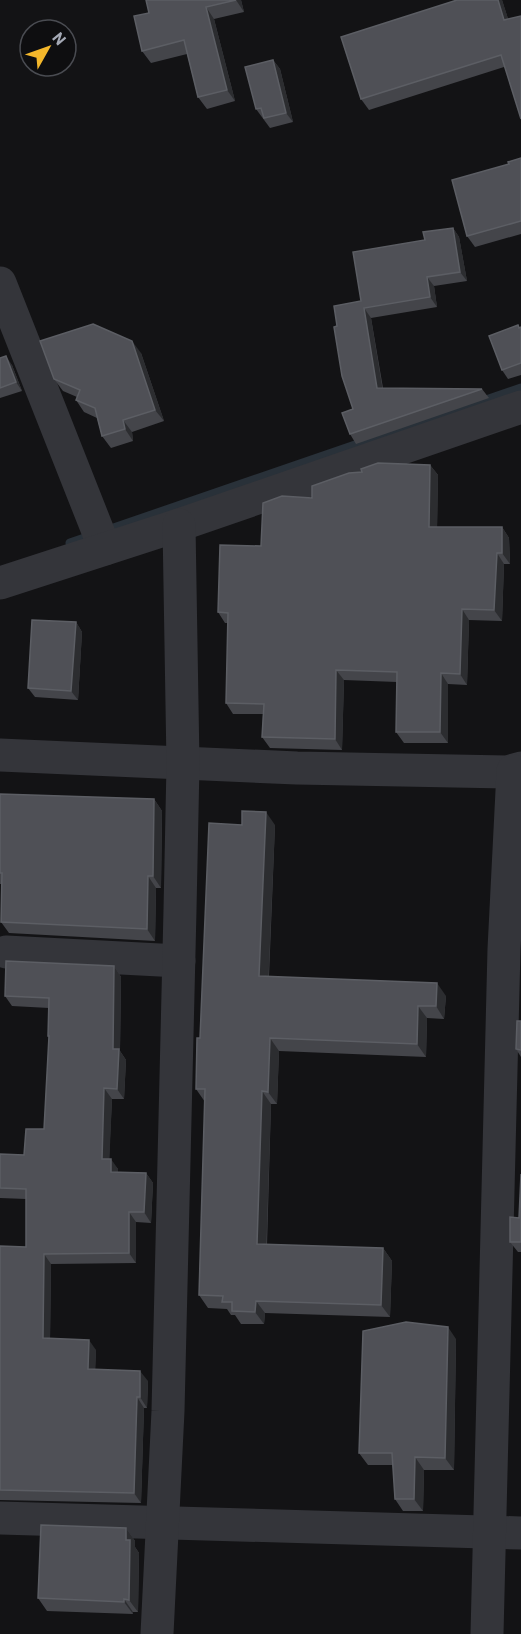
<svg xmlns="http://www.w3.org/2000/svg" width="521" height="1634" font-family="Barlow,sans-serif">
	<rect width="100%" height="100%" fill="#131315"/>
	<g fill="none" stroke-linecap="round" stroke-linejoin="round">
		<path stroke="#293139" stroke-width="9" d="M70 543 521 388"/>
		<g stroke="#34353a" stroke-width="33">
			<path d="M0 283 105 549"/>
			<path d="M0 583 179 525 521 407"/>
			<path d="M0 755 297 768 507 772 521 768"/>
			<path d="M6 952 179 961"/>
			<path d="M0 1518 521 1533"/>
			<path d="M157 1634 168 1411 180 910 183 764 179 525"/>
			<path d="M487 1634 504 949 513 771"/>
		</g>
	</g>
	<g fill="#44454a">
		<path d="M146 0H241L244 12 214 19 235 101 207 109 198 97 187 54 151 63 142 51 149 13Z"/>
		<path d="M457 0H502L508 19 504 67 369 110 361 99Z"/>
		<path d="M273 60 280 69 293 122 270 128 256 109Z"/>
		<path d="M521 158V234L475 247 467 236 509 164Z"/>
		<path d="M453 228 459 237 467 281 434 286 437 307 371 318 383 388 482 389 489 398 356 444 350 434 353 409 337 326 361 301 425 240Z"/>
		<path d="M520 327H521V375L508 379 502 370Z"/>
		<path d="M141 353 164 421 132 432 133 441 111 448 102 436 97 418 84 412 76 400 77 397 63 391 54 379Z"/>
		<path d="M0 358 12 365 22 391 0 398Z"/>
		<path d="M430 465 438 475 437 527H502L509 538 510 564H504L502 621 469 620 467 685 448 684V743H404L396 732 397 682 344 680 342 750 270 748 262 737 263 714H233L226 703 228 623H225L218 612 261 546 312 498Z"/>
		<path d="M76 622 82 632 78 700 35 697 28 688Z"/>
		<path d="M0 794 154 799 162 811 161 888H156L155 941 9 933 1 922 2 884H0Z"/>
		<path d="M242 825H275L269 976 446 996 444 1019 427 1018 426 1057 279 1051 277 1104H271L267 1245 383 1248 392 1261 390 1317 265 1313 264 1324H241L235 1315H231L227 1309 208 1308 199 1295 205 1102 196 1089 200 1038Z"/>
		<path d="M114 966 121 977 120 1051 126 1060 124 1099H112L109 1159 118 1169V1172L146 1173 153 1183 151 1223 136 1222V1263L51 1264 50 1338 96 1350 95 1369 148 1381 147 1408H144L141 1503 0 1500V1246L26 1247V1199L0 1198V1154L24 1155 44 1129 49 1038 48 1036 49 1008 12 1006 5 996Z"/>
		<path d="M521 1021V1057L516 1049Z"/>
		<path d="M521 1174V1252H518L510 1242 519 1218Z"/>
		<path d="M456 1339 454 1470H424L423 1511H403L395 1499 393 1465H368L359 1453Z"/>
		<path d="M126 1528 135 1541V1547L139 1553 138 1612H133V1614L47 1611 38 1598Z"/>
	</g>
	<g fill="#2c2d30">
		<path d="M236 0H241L244 12Z"/>
		<path d="M498 0H502L512 31 504 20Z"/>
		<path d="M206 7 214 19 235 101 227 90Z"/>
		<path d="M273 60 280 69 293 122 286 113Z"/>
		<path d="M453 228 459 237 467 281 460 272Z"/>
		<path d="M427 277 434 286 437 307 430 297Z"/>
		<path d="M364 308 371 318 384 398 377 388Z"/>
		<path d="M132 341 141 353 164 421 155 410Z"/>
		<path d="M6 356 12 365 22 391 16 382Z"/>
		<path d="M123 420 132 432 133 441 125 429Z"/>
		<path d="M430 465 438 475 437 537 429 527Z"/>
		<path d="M502 527 509 538 510 564 502 553Z"/>
		<path d="M497 553 504 564 502 621 494 610Z"/>
		<path d="M462 609 469 620 467 685 460 674Z"/>
		<path d="M76 622 82 632 78 700 71 691Z"/>
		<path d="M336 670 344 680 342 750 335 739Z"/>
		<path d="M441 673 448 684V743L440 732Z"/>
		<path d="M154 799 162 811 161 888 153 876Z"/>
		<path d="M266 812 275 825 268 989 259 976Z"/>
		<path d="M148 876 156 888 155 941 147 929Z"/>
		<path d="M114 966 121 977 120 1051 126 1060 124 1099 117 1089 113 1049Z"/>
		<path d="M437 983 446 996 444 1019 436 1006Z"/>
		<path d="M418 1006 427 1018 426 1057 417 1044Z"/>
		<path d="M270 1038 279 1051 277 1104 268 1092Z"/>
		<path d="M104 1088 112 1099 109 1169 102 1159Z"/>
		<path d="M262 1091 271 1104 266 1257 257 1244Z"/>
		<path d="M111 1159 118 1169V1182L111 1172Z"/>
		<path d="M146 1173 153 1183 151 1223 144 1212Z"/>
		<path d="M129 1212 136 1222V1263L129 1253Z"/>
		<path d="M383 1248 392 1261 390 1317 381 1305Z"/>
		<path d="M44 1254 51 1264 50 1348 43 1338Z"/>
		<path d="M256 1301 265 1313 264 1324 255 1312Z"/>
		<path d="M448 1327 456 1339 454 1470 445 1458Z"/>
		<path d="M89 1340 96 1350 95 1379 88 1369Z"/>
		<path d="M140 1371 148 1381 147 1408 140 1397Z"/>
		<path d="M137 1397 144 1408 141 1503 134 1493Z"/>
		<path d="M415 1457 424 1470 423 1511 414 1499Z"/>
		<path d="M126 1528 135 1541V1547L139 1553 138 1612 129 1600Z"/>
		<path d="M124 1599 133 1612V1614L124 1602Z"/>
	</g>
	<g fill="#4f5056" stroke="#5c5e64" stroke-width="1.5">
		<path d="M146 0H236L206 7 227 90 198 97 184 40 142 51 134 16 149 13Z"/>
		<path d="M457 0H498L504 20 521 16V119L501 55 361 99 341 37Z"/>
		<path d="M273 60 286 113 264 118 261 108 256 109 245 67Z"/>
		<path d="M521 158V221L467 236 452 180 509 164 508 162Z"/>
		<path d="M453 228 460 272 427 277 430 297 364 308 377 388 482 389 350 434 342 413 353 409 342 376 334 327 337 326 334 306 361 301 353 252 425 240 423 232Z"/>
		<path d="M93 324 132 341 155 410 123 420 125 429 102 436 95 408 76 400 80 390 54 379 40 341Z"/>
		<path d="M518 325 519 328 521 327V363L502 370 489 336Z"/>
		<path d="M6 356 16 382 0 388V358Z"/>
		<path d="M378 463 430 465 429 527H502V553H497L494 610 462 609 460 674 441 673 440 732H396L397 672 336 670 335 739 262 737 264 704 226 703 228 613 218 612 220 545 261 546 263 503 282 496 312 498V486L349 473 362 472 361 469Z"/>
		<path d="M32 620 76 622 71 691 28 688Z"/>
		<path d="M0 794 154 799 153 876H148L147 929 1 922 2 873H0Z"/>
		<path d="M242 811 266 812 259 976 437 983 436 1006H418L417 1044 270 1038 268 1092 262 1091 257 1244 383 1248 381 1305 256 1301 255 1312 232 1311V1302H222L223 1296 199 1295 205 1089H196L197 1038H200L209 823 242 825Z"/>
		<path d="M6 961 114 966 113 1049H119L117 1089 104 1088 102 1159H111V1172L146 1173 144 1212H129V1253L44 1254 43 1338 89 1340 88 1369 140 1371V1397H137L134 1493 0 1490V1246L26 1247V1189L0 1188V1154L24 1155 26 1129H44L49 1036H48L49 998 5 996Z"/>
		<path d="M517 1021H521V1050L516 1049Z"/>
		<path d="M521 1174V1242H510V1217L519 1218Z"/>
		<path d="M406 1322 448 1327 445 1458 415 1457 414 1499H395L392 1453H359L363 1331Z"/>
		<path d="M41 1525 126 1528V1540H130L129 1600 124 1599V1602L38 1598Z"/>
	</g>
	<g transform="translate(48 48) rotate(50)"><circle r="28" fill="#0e0e10" stroke="#4a4c52" stroke-width="1.5"/>
	<path d="M0-4.5L10 22L0 15L-10 22Z" fill="#f4b72b"/>
	<text y="-9" font-size="16" font-weight="bold" text-anchor="middle" fill="#a4a9b5">N</text>
	</g>
</svg>
